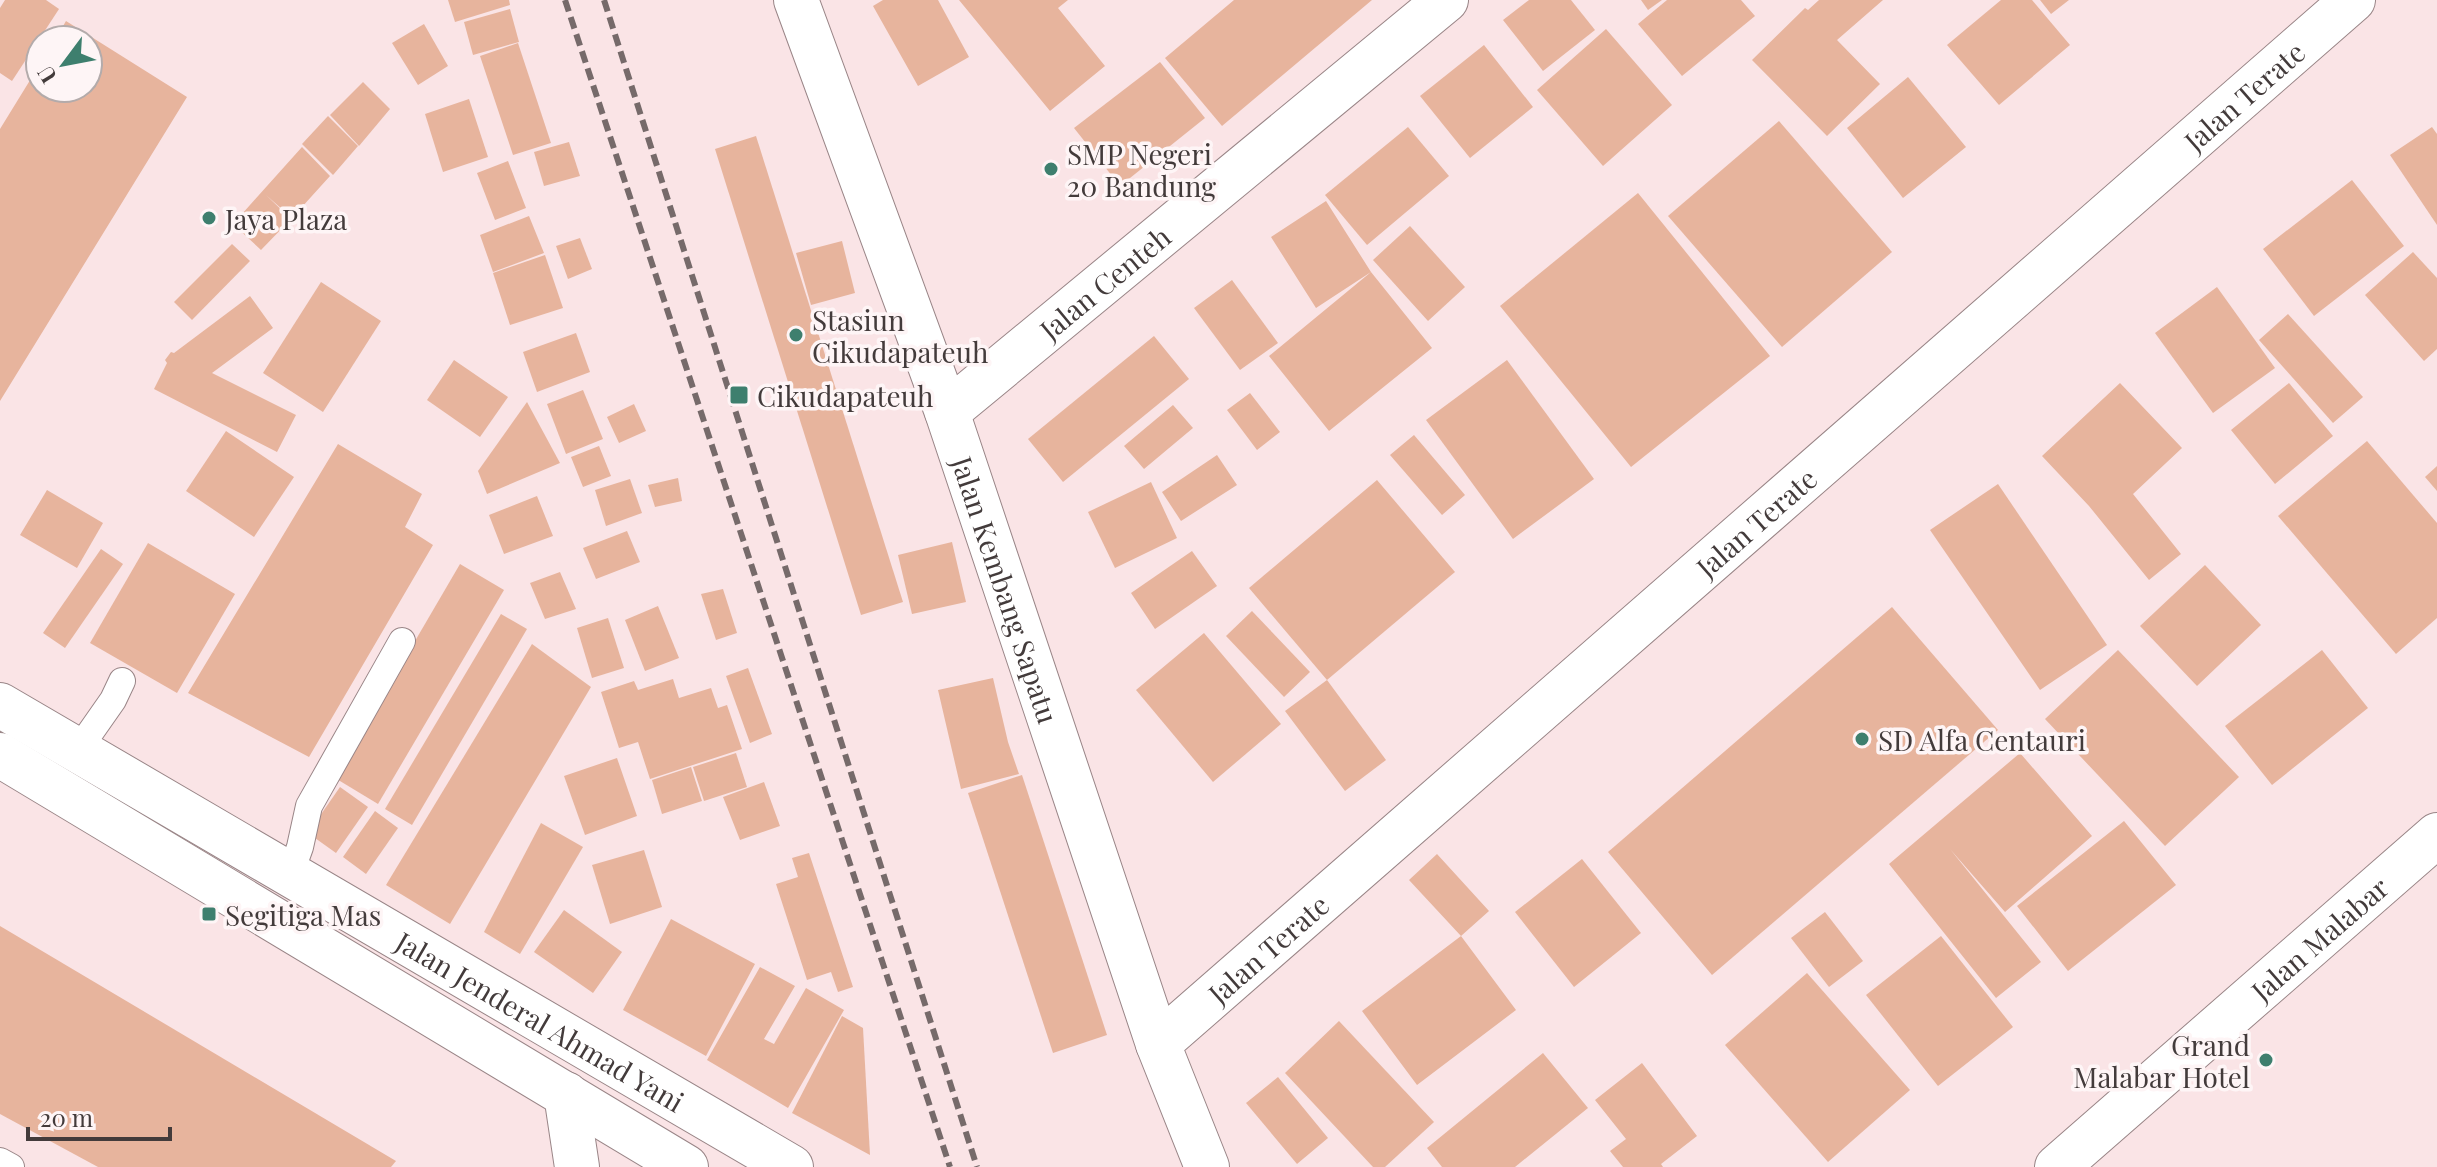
<svg xmlns="http://www.w3.org/2000/svg" width="2437" height="1167" font-family="'Playfair Display',serif">
	<rect width="100%" height="100%" fill="#fae4e6"/>
	<g fill="#e7b49d">
		<path d="M5 0H46L59 9 12 81 0 73V8Z"/>
		<path d="M448 0H509L510 5 455 22Z"/>
		<path d="M883 0H938L969 57 918 86 873 6Z"/>
		<path d="M959 0H1068L1058 8 1105 66 1050 111Z"/>
		<path d="M1234 0H1372L1222 126 1165 58Z"/>
		<path d="M1529 0H1571L1595 30 1543 71 1503 20Z"/>
		<path d="M1641 0H1662L1648 10Z"/>
		<path d="M1667 0H1741L1755 16 1682 76 1638 24Z"/>
		<path d="M1819 0H1883L1837 40 1880 84 1827 136 1752 60 1805 8 1808 10Z"/>
		<path d="M2001 0H2032L2070 45 1999 105 1947 45Z"/>
		<path d="M2040 0H2069L2051 14Z"/>
		<path d="M510 9 519 42 473 55 464 22Z"/>
		<path d="M66 21 187 97 0 401V129L40 64V88H88V40H55Z"/>
		<path d="M424 24 448 66 418 85 392 43Z"/>
		<path d="M1606 29 1672 105 1603 166 1537 90Z"/>
		<path d="M518 43 551 143 513 155 480 56Z"/>
		<path d="M1484 45 1533 107 1470 158 1420 96Z"/>
		<path d="M1160 62 1205 118 1120 186 1074 128Z"/>
		<path d="M1908 77 1966 147 1903 198 1847 128Z"/>
		<path d="M363 82 390 109 359 146 330 115Z"/>
		<path d="M469 99 488 157 443 172 425 114Z"/>
		<path d="M328 116 358 146 333 175 302 144Z"/>
		<path d="M1779 121 1892 252 1782 347 1668 216Z"/>
		<path d="M1408 127 1449 176 1367 245 1325 195Z"/>
		<path d="M2432 127 2437 134V225L2390 155Z"/>
		<path d="M756 136 903 602 861 615 715 149Z"/>
		<path d="M569 142 580 176 544 186 534 152Z"/>
		<path d="M302 147 330 176 292 218 266 195 291 219 261 250 233 224Z"/>
		<path d="M508 161 526 208 495 220 477 173Z"/>
		<path d="M2352 180 2404 246 2314 316 2263 249Z"/>
		<path d="M1638 193 1770 356 1631 467 1500 306Z"/>
		<path d="M1326 201 1371 272 1432 348 1329 431 1269 356 1371 272 1316 308 1271 237Z"/>
		<path d="M529 216 544 253 493 272 480 235Z"/>
		<path d="M1410 226 1465 287 1428 321 1373 260Z"/>
		<path d="M580 238 592 269 568 279 556 246Z"/>
		<path d="M842 241 855 293 811 305 796 253Z"/>
		<path d="M232 244 250 261 192 320 174 302Z"/>
		<path d="M2413 252 2437 278V349L2424 361 2365 295Z"/>
		<path d="M545 255 563 308 510 325 493 273Z"/>
		<path d="M1232 280 1278 343 1240 370 1194 308Z"/>
		<path d="M321 282 381 321 323 412 263 373Z"/>
		<path d="M2217 287 2275 368 2213 413 2155 333Z"/>
		<path d="M250 296 273 328 212 373 296 415 277 452 154 389 167 363 165 360 171 352 174 353Z"/>
		<path d="M2288 314 2363 397 2333 423 2259 340Z"/>
		<path d="M576 333 590 372 537 392 523 352Z"/>
		<path d="M1154 336 1189 379 1063 482 1028 439Z"/>
		<path d="M454 360 508 397 480 437 427 400Z"/>
		<path d="M1507 360 1594 479 1513 539 1426 420Z"/>
		<path d="M2120 383 2182 448 2133 494 2181 554 2149 580 2089 506 2042 456Z"/>
		<path d="M2289 383 2333 436 2275 484 2231 430Z"/>
		<path d="M583 390 603 439 566 454 547 404Z"/>
		<path d="M1250 393 1280 432 1257 450 1227 410Z"/>
		<path d="M527 402 560 463 487 494 478 471Z"/>
		<path d="M634 404 646 431 619 443 607 417Z"/>
		<path d="M1173 405 1193 428 1144 469 1124 446Z"/>
		<path d="M226 431 294 477 254 537 186 491Z"/>
		<path d="M1414 435 1465 495 1442 515 1390 455Z"/>
		<path d="M2367 441 2437 523V618L2396 654 2278 516Z"/>
		<path d="M338 444 422 494 405 527 433 545 309 757 188 693Z"/>
		<path d="M599 446 611 476 583 487 571 457Z"/>
		<path d="M1217 455 1237 485 1181 521 1162 492Z"/>
		<path d="M2437 466V491L2425 477Z"/>
		<path d="M678 478 682 501 655 507 648 485Z"/>
		<path d="M630 479 642 513 606 526 595 490Z"/>
		<path d="M1377 480 1455 572 1327 680 1249 588Z"/>
		<path d="M1151 482 1177 538 1115 568 1088 512Z"/>
		<path d="M1998 484 2107 645 2040 690 1930 530Z"/>
		<path d="M47 490 103 523 77 568 20 535Z"/>
		<path d="M537 496 553 536 504 554 489 515Z"/>
		<path d="M627 531 640 562 596 579 583 548Z"/>
		<path d="M952 542 966 602 912 614 898 555Z"/>
		<path d="M148 543 235 594 177 693 90 643Z"/>
		<path d="M101 549 123 564 65 648 43 633Z"/>
		<path d="M1192 551 1217 586 1155 629 1131 593Z"/>
		<path d="M460 564 504 590 378 804 335 778Z"/>
		<path d="M2205 565 2261 625 2197 686 2140 626Z"/>
		<path d="M560 572 576 609 545 619 530 583Z"/>
		<path d="M723 589 737 633 716 640 701 594Z"/>
		<path d="M658 606 679 658 645 671 625 620Z"/>
		<path d="M1892 607 1998 730 1712 975 1608 852Z"/>
		<path d="M1252 611 1310 672 1284 697 1226 636Z"/>
		<path d="M501 614 527 629 412 825 385 809Z"/>
		<path d="M608 618 624 668 592 678 577 628Z"/>
		<path d="M1204 633 1281 724 1213 782 1136 690Z"/>
		<path d="M532 644 591 687 450 924 386 885Z"/>
		<path d="M2118 650 2239 777 2165 846 2045 719Z"/>
		<path d="M2322 650 2368 708 2272 785 2225 726Z"/>
		<path d="M748 668 772 734 750 743 726 676Z"/>
		<path d="M993 678 1008 742 1019 774 961 789 938 690Z"/>
		<path d="M673 679 679 698 711 688 718 708 727 705 742 749 650 779 638 742 619 748 601 692 634 681 638 690Z"/>
		<path d="M1327 680 1386 760 1345 791 1285 711Z"/>
		<path d="M736 753 747 787 704 801 693 767Z"/>
		<path d="M2020 753 2092 836 2005 912 1950 849 2041 962 1996 998 1889 864Z"/>
		<path d="M617 758 637 816 585 835 564 776Z"/>
		<path d="M691 767 702 801 662 814 652 780Z"/>
		<path d="M1022 775 1107 1035 1053 1053 968 793Z"/>
		<path d="M764 782 780 826 740 840 723 797Z"/>
		<path d="M340 787 368 807 336 853 308 833Z"/>
		<path d="M375 811 398 828 366 874 343 857Z"/>
		<path d="M2124 821 2176 885 2068 971 2017 906Z"/>
		<path d="M541 823 583 847 520 954 484 932Z"/>
		<path d="M644 850 662 907 610 924 592 865Z"/>
		<path d="M809 853 853 987 838 992 831 972 807 980 776 884 798 877 792 858Z"/>
		<path d="M1437 854 1489 911 1461 936 1516 1010 1417 1085 1362 1011 1461 936 1409 880Z"/>
		<path d="M1582 859 1641 933 1574 987 1515 912Z"/>
		<path d="M564 910 622 952 593 993 534 952Z"/>
		<path d="M1825 912 1863 961 1829 987 1791 938Z"/>
		<path d="M671 919 755 964 706 1056 623 1010Z"/>
		<path d="M0 926 396 1161 391 1167H98L0 1114Z"/>
		<path d="M1941 936 2013 1027 1938 1086 1866 995Z"/>
		<path d="M760 967 795 986 764 1039 774 1044 806 988 844 1010 788 1108 707 1060Z"/>
		<path d="M1807 973 1910 1090 1828 1162 1725 1045Z"/>
		<path d="M842 1016 863 1028 870 1155 792 1113Z"/>
		<path d="M1339 1021 1434 1122 1385 1167H1373L1285 1073Z"/>
		<path d="M1543 1053 1588 1108 1515 1167H1442L1427 1148Z"/>
		<path d="M1642 1063 1697 1136 1661 1164 1663 1167H1623L1610 1151 1626 1139 1595 1100Z"/>
		<path d="M1278 1077 1328 1138 1297 1164 1246 1103Z"/>
	</g>
	<g fill="none" stroke-linecap="round" stroke-linejoin="round">
		<g stroke="#998587" stroke-width="28">
			<g id="lane">
				<path d="M78 750 113 700 122 681"/>
				<path d="M290 875 300 847 309 806 402 641"/>
				<path d="M0 1161 11 1167"/>
			</g>
		</g>
		<g stroke="#998587" stroke-width="46">
			<g id="street">
				<path id="s1" d="M796 0 947 412 1158 1044"/>
				<path id="s2" d="M947 412 1446 0"/>
			</g>
		</g>
		<g stroke="#998587" stroke-width="46">
			<g id="secondary">
				<path d="M566 1094 577 1167"/>
				<path id="s3" d="M1207 1167 1158 1044 2353 0"/>
				<path id="s4" d="M2057 1167 2437 835"/>
			</g>
		</g>
		<g stroke="#998587" stroke-width="46">
			<g id="primary">
				<path id="s5" d="M0 705 791 1167"/>
				<path d="M0 755 686 1167"/>
			</g>
		</g>
		<use href="#lane" stroke="#fff" stroke-width="26"/>
		<use href="#street" stroke="#fff" stroke-width="44"/>
		<use href="#secondary" stroke="#fff" stroke-width="44"/>
		<use href="#primary" stroke="#fff" stroke-width="44"/>
		<g stroke="#766a6a" stroke-width="6" stroke-dasharray="12 6" stroke-linecap="butt">
			<path d="M565 0 950 1167"/>
			<path d="M604 0 977 1167"/>
		</g>
	</g>
	<g fill="#3e7f6e" stroke="#fef5f6" stroke-width="3">
		<circle cx="1051" cy="169" r="8"/>
		<circle cx="209" cy="218" r="8"/>
		<circle cx="796" cy="335" r="8"/>
		<rect x="729" y="385" width="20" height="20" rx="4"/>
		<circle cx="1862" cy="739" r="8"/>
		<rect x="201" y="906" width="16" height="16" rx="4"/>
		<circle cx="2266" cy="1060" r="8"/>
	</g>
	<g text-anchor="middle" dominant-baseline="central" stroke-width="7" stroke-linejoin="round" paint-order="stroke">
		<g font-size="28" fill="#433b3b" stroke="#fef5f6">
			<text stroke="none"><textPath href="#s3" startOffset="1574">Jalan Terate</textPath></text>
			<text stroke="none"><textPath href="#s2" startOffset="204">Jalan Centeh</textPath></text>
			<text stroke="none"><textPath href="#s3" startOffset="926">Jalan Terate</textPath></text>
			<text stroke="none"><textPath href="#s1" startOffset="626">Jalan Kembang Sapatu</textPath></text>
			<text stroke="none"><textPath href="#s4" startOffset="348">Jalan Malabar</textPath></text>
			<text stroke="none"><textPath href="#s3" startOffset="278">Jalan Terate</textPath></text>
			<text stroke="none"><textPath href="#s5" startOffset="626">Jalan Jenderal Ahmad Yani</textPath></text>
		</g>
		<g font-size="28" fill="#433b3b" stroke="#fef5f6" text-anchor="start">
			<text x="1067" y="153">SMP Negeri<tspan x="1067" dy="32">20 Bandung</tspan></text>
			<text x="225" y="218">Jaya Plaza</text>
			<text x="812" y="319">Stasiun<tspan x="812" dy="32">Cikudapateuh</tspan></text>
			<text x="757" y="395">Cikudapateuh</text>
			<text x="1878" y="739">SD Alfa Centauri</text>
			<text x="225" y="914">Segitiga Mas</text>
			<text x="2250" y="1044" text-anchor="end">Grand<tspan x="2250" dy="32">Malabar Hotel</tspan></text>
		</g>
	</g>
	<g transform="translate(64 64) rotate(238)"><circle r="38" fill="#fef5f6" stroke="#b3abab" stroke-width="2"/>
	<path d="M0-6L14 30L0 20L-14 30Z" fill="#3e7f6e"/>
	<text y="-12" font-size="22" font-weight="bold" text-anchor="middle" fill="#433b3b">U</text>
	</g>
	<path d="M28 1127v12h142v-12" fill="none" stroke="#433b3b" stroke-width="4"/>
	<text x="40" y="1127" font-size="24" fill="#433b3b" stroke="#fef5f6" stroke-width="6" paint-order="stroke">20 m</text>
</svg>
